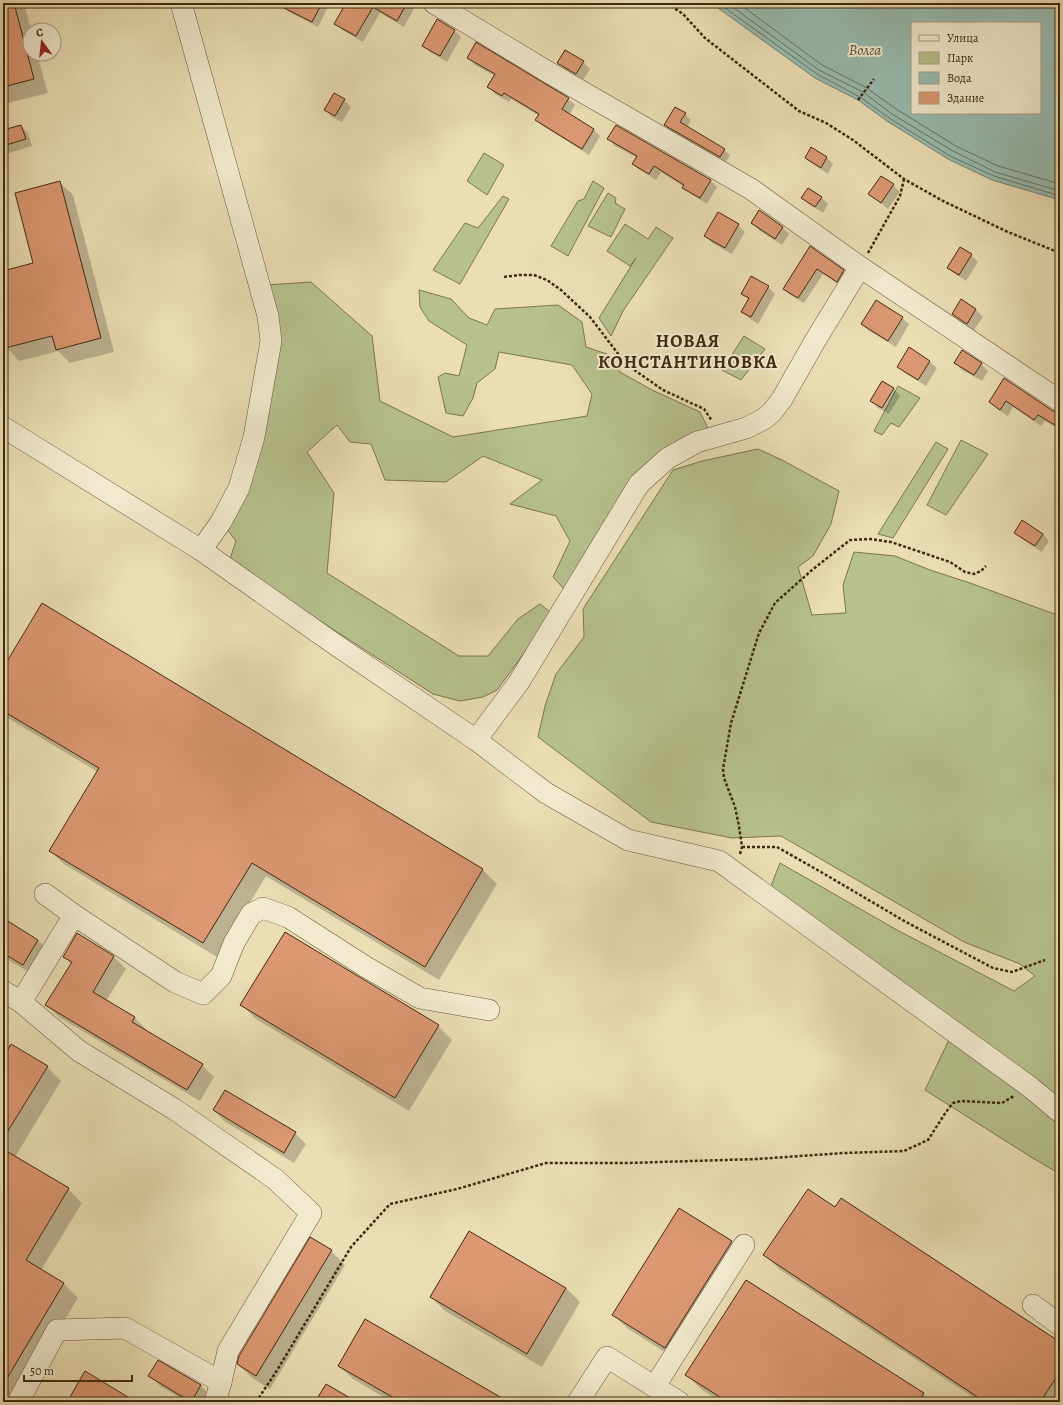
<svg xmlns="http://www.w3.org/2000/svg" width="1063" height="1405" font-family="Alegreya,serif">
	<rect width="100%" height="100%" fill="#ebdeb5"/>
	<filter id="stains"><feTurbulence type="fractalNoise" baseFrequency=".005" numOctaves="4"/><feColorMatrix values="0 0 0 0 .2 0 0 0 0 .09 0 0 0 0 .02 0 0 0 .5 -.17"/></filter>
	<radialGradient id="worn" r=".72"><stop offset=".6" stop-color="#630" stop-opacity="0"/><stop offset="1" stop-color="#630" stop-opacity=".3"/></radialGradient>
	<g fill="#b6c18e" stroke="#7c754f">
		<path d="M484 153 504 165 487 195 467 181Z"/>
		<path d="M593 181 604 188 568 256 551 246 578 201 584 199Z"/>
		<path d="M608 193 616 198 615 203 625 209 611 237 588 226Z"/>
		<path d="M503 196 509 199 460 284 433 270 465 223 478 228Z"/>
		<path d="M625 224 648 239 656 227 673 238 623 311 611 336 599 318 636 258 630 266 607 251Z"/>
		<path d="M311 282 372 336 380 401 453 437 587 416 592 394 572 365 499 352 495 369 477 383 473 398 463 416 446 413 438 377 445 373 459 376 467 345 429 321 420 307 419 290 451 299 469 318 487 325 495 309 558 305 582 322 586 347 607 354 620 372 652 390 700 412 711 434 668 451 565 590 553 577 570 541 556 516 510 504 542 480 483 456 446 482 385 480 371 444 350 442 337 425 307 452 334 493 327 573 459 656H488L518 619 540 604 551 613 538 634 497 690 483 697 460 701 433 694 229 562 236 541 226 528 260 433 265 285Z"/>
		<path d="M744 336 765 349 741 380 722 370Z"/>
		<path d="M898 386 920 398 899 427 891 423 882 435 874 431Z"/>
		<path d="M961 440 988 454 946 515 927 505Z"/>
		<path d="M936 442 948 449 893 538 878 534Z"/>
		<path d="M758 449 782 460 839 491 831 524 813 556 798 567 812 615 846 613 843 585 854 552 895 556 930 570 970 583 1060 616V1174L1031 1157 925 1090 957 1023 771 886 780 863 897 930 1014 991 1035 976 1020 964 964 942 781 836 732 838 651 822 538 737 545 706 556 674 584 637 583 609 673 470 702 461Z"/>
	</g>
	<path fill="#98bcb1" stroke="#768171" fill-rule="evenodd" d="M711 3H1060V200L992 180 948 159 887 121 858 100 815 78ZM912 23H1040V113H912Z"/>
	<g fill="#0003">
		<path d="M3 3H24L31 30H30V54H37L48 93 8 103 3 98Z"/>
		<path d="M285 3H330L318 27 289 12 283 7Z"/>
		<path d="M348 3H408L414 9 404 27 380 13 363 42 342 30 336 23Z"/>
		<path d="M454 30 461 37 447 62 430 52 423 45Z"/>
		<path d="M468 58 568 99 575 105 569 115 593 129 600 136 589 155 543 126 537 120 539 116 511 99 509 102 495 94 489 87 495 76 475 65Z"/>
		<path d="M583 62 590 69 583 80 565 69 558 63Z"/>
		<path d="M344 100 351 107 342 122 332 117 326 110Z"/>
		<path d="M685 114 691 120 687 127 724 150 730 155 726 162 671 131 665 125Z"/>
		<path d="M21 126 28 133 32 146 6 154 3 151V131Z"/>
		<path d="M609 139 710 180 717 187 707 204 691 194 684 188V187L661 172 656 180 640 170 633 164 637 158 615 146Z"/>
		<path d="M806 158H827L833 164 828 174 813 164Z"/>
		<path d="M59 182 73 195 114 352 70 363 58 351 19 361 6 347 3 336V272L34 264Z"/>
		<path d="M893 185 900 192 888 209 870 194Z"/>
		<path d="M821 197 828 204 823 213 809 204 803 198Z"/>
		<path d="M752 223 782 227 789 234 782 245 759 230Z"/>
		<path d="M738 225 745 232 732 254 712 243 706 236Z"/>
		<path d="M810 247 843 271 849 277 843 287 823 274 804 303 790 295 784 289Z"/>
		<path d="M960 248 971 255 978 262 966 281 955 274 948 268Z"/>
		<path d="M752 278 768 287 775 294 758 324 749 318 742 311 749 300 743 294Z"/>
		<path d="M961 301 976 310 983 317 974 330 960 321 953 314Z"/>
		<path d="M902 318 909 324 896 347 869 331 862 324Z"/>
		<path d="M909 349 930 362 937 368 926 386 905 373 898 366Z"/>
		<path d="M955 363 981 364 988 371 982 381 962 370Z"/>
		<path d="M1005 379 1053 412 1060 414V430L1045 421 1041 426 1013 407 1008 416 997 409 990 402Z"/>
		<path d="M883 383 894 389 900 396 889 414 878 408 872 401Z"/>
		<path d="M1016 533 1043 534 1049 541 1042 552 1022 539Z"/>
		<path d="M42 605 483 870 497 884 439 980 266 876 217 957 64 864 50 851 98 772 3 715V670Z"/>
		<path d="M3 920 38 940 48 951 34 975 3 957Z"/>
		<path d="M77 935 114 957 126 969 106 1001 135 1018 147 1030 146 1031 202 1065 214 1077 200 1101 59 1017 47 1005 71 964 64 957Z"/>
		<path d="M242 1005 438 1026 452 1040 409 1111 256 1019Z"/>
		<path d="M3 1060 47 1067 61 1081 15 1157 68 1189 82 1203 41 1270 64 1284 78 1298 15 1402H3Z"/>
		<path d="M225 1091 295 1133 306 1144 294 1163 224 1121 214 1110Z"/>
		<path d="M835 1208 1060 1344V1402H980L779 1269 765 1255Z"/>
		<path d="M679 1210 731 1242 745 1256 679 1361 627 1328 613 1314Z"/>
		<path d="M331 1251 345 1265 270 1389 252 1378 238 1364Z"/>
		<path d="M566 1288 580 1302 542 1367 445 1311 431 1297Z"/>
		<path d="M158 1362 201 1386 211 1396 208 1402H187L160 1386 150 1375Z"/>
		<path d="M339 1366 507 1402H392L353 1379Z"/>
		<path d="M687 1375 923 1394 932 1402H721L701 1389Z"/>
	</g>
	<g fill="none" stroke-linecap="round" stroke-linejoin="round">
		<g stroke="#6d7260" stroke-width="1">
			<path d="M718 3 817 74 860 97 889 118 950 156 994 176 1060 196"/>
			<path d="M727 3 819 70 863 92 892 114 953 151 995 172 1060 191"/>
			<path d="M738 3 822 65 865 87 896 109 956 146 998 166 1060 184"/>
		</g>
	</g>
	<g fill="#db9872" stroke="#422910">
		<path d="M3 3H14L34 79 3 87Z"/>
		<path d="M274 3H322L312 22Z"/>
		<path d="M346 3H407L397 21 373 7 356 36 334 24Z"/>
		<path d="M437 19 455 30 440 56 422 46Z"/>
		<path d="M476 42 569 98 562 109 594 129 582 149 535 120 539 114 504 93 502 96 487 87 495 74 467 58Z"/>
		<path d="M565 50 584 61 576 74 557 63Z"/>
		<path d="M334 93 345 99 335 116 324 110Z"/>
		<path d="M675 107 686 113 680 122 725 149 720 157 664 125Z"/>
		<path d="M21 125 26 139 3 146V130Z"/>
		<path d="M616 125 711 180 700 198 682 188 684 185 654 166 649 174 632 164 637 156 607 139Z"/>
		<path d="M811 147 827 157 821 168 805 158Z"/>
		<path d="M881 176 894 184 881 203 868 194Z"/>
		<path d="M60 181 101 338 56 350 52 336 5 348 3 340V271L33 263 15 193Z"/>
		<path d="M808 188 822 197 815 207 801 198Z"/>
		<path d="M759 210 783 227 775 239 751 223Z"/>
		<path d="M718 212 739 224 725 248 704 236Z"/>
		<path d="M810 246 844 270 837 282 817 269 798 298 783 289Z"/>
		<path d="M960 247 972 254 959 275 947 268Z"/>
		<path d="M751 276 769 286 751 317 741 312 749 298 741 294Z"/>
		<path d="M961 299 976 309 967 324 952 314Z"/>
		<path d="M876 300 903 317 888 341 861 324Z"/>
		<path d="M909 347 930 361 918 380 897 367Z"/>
		<path d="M962 350 982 363 974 375 954 363Z"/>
		<path d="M1004 378 1053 411 1060 413V428L1038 415 1034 420 1006 401 1000 410 989 402Z"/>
		<path d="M882 381 894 388 882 408 870 401Z"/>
		<path d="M1022 520 1043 534 1035 546 1014 533Z"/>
		<path d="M42 603 483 869 425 967 252 863 203 943 49 851 99 768 3 711V668Z"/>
		<path d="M3 918 38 940 23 965 3 953Z"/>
		<path d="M285 932 439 1025 395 1098 240 1005Z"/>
		<path d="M77 933 114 956 93 992 135 1017 132 1022 203 1064 187 1090 45 1005 72 962 63 957Z"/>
		<path d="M11 1044 48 1066 3 1139V1058Z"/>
		<path d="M225 1090 296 1132 284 1153 213 1110Z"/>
		<path d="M3 1149 69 1188 26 1260 64 1283 3 1385Z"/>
		<path d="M808 1189 835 1207 841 1198 1060 1342V1372L1040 1402H985L763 1255Z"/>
		<path d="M679 1208 732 1241 665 1348 612 1315Z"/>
		<path d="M469 1231 566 1288 527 1354 430 1297Z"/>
		<path d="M310 1237 332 1250 256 1376 237 1364 239 1356Z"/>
		<path d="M746 1280 924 1393 918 1402H728L685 1375Z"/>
		<path d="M365 1319 509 1402H401L338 1366Z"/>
		<path d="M158 1360 201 1385 191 1402 148 1376Z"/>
		<path d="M85 1371 136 1402H67Z"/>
		<path d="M326 1384 357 1402H315Z"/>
	</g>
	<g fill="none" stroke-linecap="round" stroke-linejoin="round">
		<g stroke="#6c5639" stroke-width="22">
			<g id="minor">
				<path d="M181 3 268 316 271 341 254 437 239 488 221 522 201 550"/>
				<path d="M434 3 548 72 751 189 860 267 1060 401"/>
				<path d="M3 427 201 550 333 643 476 740 546 793 628 840 719 861 1030 1087 1060 1112"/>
				<path d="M476 740 519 682 639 484 668 458 697 442 746 428 764 419 772 412 782 399 815 341 860 267"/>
				<path d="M45 894 74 915 175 982 203 994 221 976 234 943 251 914 263 908 288 917 366 967 420 998 489 1010"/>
				<path d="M3 991 21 1002 79 1051 174 1109 275 1179 311 1213 228 1351 221 1382 215 1402"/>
				<path d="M21 1002 74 915"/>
				<path d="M1033 1305 1060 1325"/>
				<path d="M655 1386 744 1245"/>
				<path d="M18 1402 57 1330 125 1328 221 1382"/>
				<path d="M578 1402 607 1357 679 1402"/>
			</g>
		</g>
		<g stroke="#422910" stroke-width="2.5" stroke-dasharray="3 2" stroke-linecap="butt">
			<path d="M667 3 683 14 705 38 799 111 826 123 853 140 904 179 943 201 1008 232 1060 253"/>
			<path d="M858 100 874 79"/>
			<path d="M868 253 900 196 904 179"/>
			<path d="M504 277 519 275H534L547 280 561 290 590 317 619 355 630 367 663 390 704 409 712 421"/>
			<path d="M742 847H777L821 872 906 922 993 968 1012 972 1045 960"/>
			<path d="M740 854 742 847 739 826 735 807 724 778 723 769 731 723 759 633 775 603 812 570 850 540 870 539 891 542 950 562 965 572 974 574 981 571 986 566"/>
			<path d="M256 1402 276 1372 351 1247 390 1204 457 1189 546 1163H628L757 1159 844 1153 904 1151 928 1140 946 1112 953 1103 961 1101 1002 1103 1014 1096"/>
		</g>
		<use href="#minor" stroke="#f2eacf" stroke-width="21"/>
	</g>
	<g text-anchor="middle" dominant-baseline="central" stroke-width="4" stroke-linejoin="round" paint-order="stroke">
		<g font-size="15" font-style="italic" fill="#584e38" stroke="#f2eacf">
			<text x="865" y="50">Волга</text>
		</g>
		<g font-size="18" font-weight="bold" letter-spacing="1" fill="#422910" stroke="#f2eacf">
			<text x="688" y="341">НОВАЯ<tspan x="688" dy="21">КОНСТАНТИНОВКА</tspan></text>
		</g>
	</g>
	<rect width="1063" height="1405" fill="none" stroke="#ebdeb5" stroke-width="16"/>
	<rect x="4" y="4" width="1055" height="1397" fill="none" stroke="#422910" stroke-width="2"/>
	<rect x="8" y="8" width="1047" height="1389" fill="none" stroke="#422910"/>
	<rect x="911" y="22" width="130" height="92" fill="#f2eacf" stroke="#ac9d83"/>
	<rect x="919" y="35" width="20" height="6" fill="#f2eacf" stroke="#ac9d83"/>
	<text x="947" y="42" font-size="12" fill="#422910">Улица</text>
	<rect x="919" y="52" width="20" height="12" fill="#b6c18e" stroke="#ac9d83"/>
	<text x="947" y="62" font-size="12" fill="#422910">Парк</text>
	<rect x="919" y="72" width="20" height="12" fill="#98bcb1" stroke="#ac9d83"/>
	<text x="947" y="82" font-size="12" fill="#422910">Вода</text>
	<rect x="919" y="92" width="20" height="12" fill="#db9872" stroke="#ac9d83"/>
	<text x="947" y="102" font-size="12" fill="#422910">Здание</text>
	<g transform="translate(42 42) rotate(345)"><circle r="19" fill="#f2eacf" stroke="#ac9d83"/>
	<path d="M0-3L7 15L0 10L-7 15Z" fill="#8f2418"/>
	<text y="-6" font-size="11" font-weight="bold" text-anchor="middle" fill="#422910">С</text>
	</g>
	<path d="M24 1375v6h108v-6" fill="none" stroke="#422910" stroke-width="2"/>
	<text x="30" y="1375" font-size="12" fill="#422910" stroke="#f2eacf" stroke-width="3" paint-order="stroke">50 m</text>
	<rect width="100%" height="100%" filter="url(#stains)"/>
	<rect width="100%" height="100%" fill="url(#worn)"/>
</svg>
